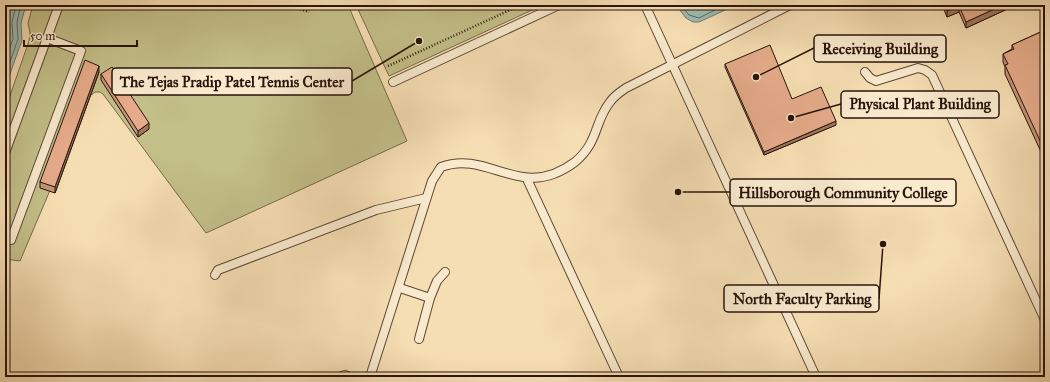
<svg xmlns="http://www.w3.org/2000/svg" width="1050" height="382" font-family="'IM FELL Great Primer',serif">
	<rect width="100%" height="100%" fill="#f6deb3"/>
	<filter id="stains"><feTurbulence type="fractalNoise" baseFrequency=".005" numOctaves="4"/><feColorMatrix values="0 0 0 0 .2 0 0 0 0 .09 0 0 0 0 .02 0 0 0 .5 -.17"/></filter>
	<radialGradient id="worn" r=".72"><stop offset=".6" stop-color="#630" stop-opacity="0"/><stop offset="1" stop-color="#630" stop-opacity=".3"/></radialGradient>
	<g fill="#c3bf88" stroke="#766a4a">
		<path d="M33 5H348L407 141 206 233 103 94 100 92H95L90 96 20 261 5 259V110L29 41 30 33 28 23Z"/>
		<path d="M356 5H543L389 76Z"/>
	</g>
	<g fill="#9dbbb2" stroke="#6e7870">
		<path d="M5 5H26L21 23 22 40 5 88Z"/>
		<path d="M676 5H736L699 22H693L686 18Z"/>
	</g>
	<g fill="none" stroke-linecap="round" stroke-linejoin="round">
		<g stroke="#62685f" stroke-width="1">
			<path d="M681 5 689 15 699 18 725 5"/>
			<path d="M5 61 13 39 12 22 16 5"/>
			<path d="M5 76 18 39 17 22 21 5"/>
		</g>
		<g stroke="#5c4636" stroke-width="10">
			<g id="service">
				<path d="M645 5 816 377"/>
				<path d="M865 72 870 78 876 81 918 68 925 70 932 75 1045 320"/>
				<path d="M393 82 559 5"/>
				<path d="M5 153 59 5"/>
				<path d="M527 179 619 377"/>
				<path d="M5 240H11L81 51 47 38"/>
				<path d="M215 275 218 270 376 210 426 198"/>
				<path d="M400 288 430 298 437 281 445 272"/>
				<path d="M419 339 430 298"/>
				<path d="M339 377 345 375 350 377"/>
				<path d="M370 377 432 181 441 167C490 149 520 203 575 162 599 142 594 122 610 102 614 96 620 92 626 88L790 5"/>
			</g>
		</g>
		<g stroke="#28140c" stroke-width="2.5" stroke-dasharray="1 2" stroke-linecap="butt">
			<path d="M289 5 309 12"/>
			<path d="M388 66 521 5"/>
		</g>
		<use href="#service" stroke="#f9eace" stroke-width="8"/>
	</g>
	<g fill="#c59377" stroke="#28140c">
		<path d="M942 5H1016L966 28 959 12 947 17Z"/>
		<path d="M1045 30 1042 154 1005 74V67L1003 62V54L1012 49V45Z"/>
		<path d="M725 64 836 125 764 155 725 67Z"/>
		<path d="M99 72 55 193 40 188V182Z"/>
		<path d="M101 74 149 129 138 137 101 80Z"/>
	</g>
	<g fill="#a07861" stroke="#28140c">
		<path d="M1003 5H1016L966 28V22Z"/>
		<path d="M959 6V12L947 17V11Z"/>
		<path d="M99 66V72L55 193V187Z"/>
		<path d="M836 121V125L764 155V152Z"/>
		<path d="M149 123V129L138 137V131Z"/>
		<path d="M1045 144V152L1042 154V145Z"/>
	</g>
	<g fill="#e5ab8a" stroke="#28140c">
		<path d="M944 5H1003L966 22 959 6 947 11Z"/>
		<path d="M1045 30V144L1042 145 1005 65 1008 64 1003 54 1014 49 1012 45Z"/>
		<path d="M770 45 792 99 821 87 836 121 764 152 725 64Z"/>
		<path d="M85 60 99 66 55 187 40 182Z"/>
		<path d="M112 67 149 123 138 131 101 74Z"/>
	</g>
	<path fill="none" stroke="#28140c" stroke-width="1.5" d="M756 77L814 48M419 41L352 81M791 118L841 104M678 192L730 192M883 244L879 299"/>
	<g fill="#28140c" stroke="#f9eace" stroke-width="1.5">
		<circle cx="756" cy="77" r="4"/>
		<circle cx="419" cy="41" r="4"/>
		<circle cx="791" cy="118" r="4"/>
		<circle cx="678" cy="192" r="4"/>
		<circle cx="883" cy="244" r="4"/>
	</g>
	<g fill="#f9eace" stroke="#28140c" stroke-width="1.5">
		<rect x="814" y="35" width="132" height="27" rx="4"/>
		<rect x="112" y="68" width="240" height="27" rx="4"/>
		<rect x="841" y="91" width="158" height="27" rx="4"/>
		<rect x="730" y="179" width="226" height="27" rx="4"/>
		<rect x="724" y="285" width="155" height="27" rx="4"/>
	</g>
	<g font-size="15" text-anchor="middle" font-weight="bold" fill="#28140c">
		<text x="880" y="54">Receiving Building</text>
		<text x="232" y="87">The Tejas Pradip Patel Tennis Center</text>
		<text x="920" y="109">Physical Plant Building</text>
		<text x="843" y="198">Hillsborough Community College</text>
		<text x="802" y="304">North Faculty Parking</text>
	</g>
	<rect width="1050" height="382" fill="none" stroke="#f6deb3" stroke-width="20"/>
	<rect x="6" y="6" width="1038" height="370" fill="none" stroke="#28140c" stroke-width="2"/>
	<rect x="10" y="10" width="1030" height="362" fill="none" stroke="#28140c"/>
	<path d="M24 40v6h113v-6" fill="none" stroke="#28140c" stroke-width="2"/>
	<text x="30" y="40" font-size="12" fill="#28140c" stroke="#f9eace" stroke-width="3" paint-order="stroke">50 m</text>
	<rect width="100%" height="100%" filter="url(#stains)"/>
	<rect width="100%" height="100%" fill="url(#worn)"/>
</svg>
